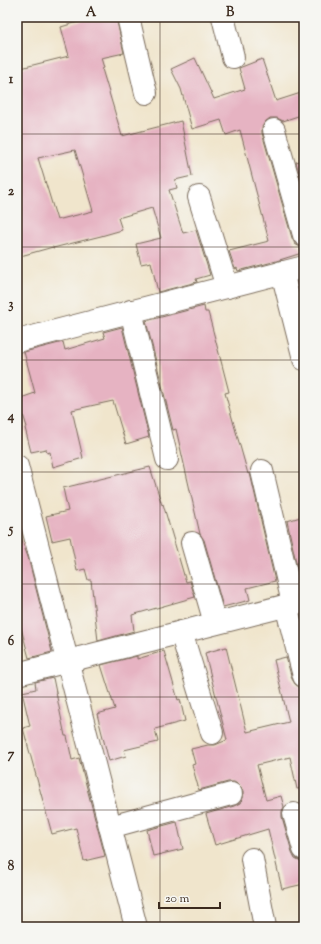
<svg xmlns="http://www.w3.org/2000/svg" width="321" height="944" font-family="'Sorts Mill Goudy',serif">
	<rect width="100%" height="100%" fill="#f6f6f2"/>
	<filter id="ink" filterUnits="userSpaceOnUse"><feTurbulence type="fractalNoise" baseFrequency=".025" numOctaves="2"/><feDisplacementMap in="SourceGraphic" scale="8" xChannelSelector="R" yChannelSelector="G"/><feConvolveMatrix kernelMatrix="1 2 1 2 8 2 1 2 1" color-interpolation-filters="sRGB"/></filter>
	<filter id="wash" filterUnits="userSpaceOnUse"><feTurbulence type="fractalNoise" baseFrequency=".012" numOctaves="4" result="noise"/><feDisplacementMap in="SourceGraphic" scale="16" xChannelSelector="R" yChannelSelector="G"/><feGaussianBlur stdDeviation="0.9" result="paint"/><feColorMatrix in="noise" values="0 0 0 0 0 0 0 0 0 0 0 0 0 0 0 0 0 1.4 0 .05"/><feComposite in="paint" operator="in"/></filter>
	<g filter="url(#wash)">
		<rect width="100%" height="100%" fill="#f0e5cc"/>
		<g id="blocks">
			<g fill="#e6b3c2" fill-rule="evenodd">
				<path d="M95 17H116L124 53 101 58 104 68 102 69 122 136 181 121 192 176 175 180 177 188 169 190 183 233 196 230 210 275 196 279 197 282 158 292 151 262 141 264 136 244 161 238 152 208 118 218 122 230 101 236 53 248V247L17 257V69L69 56 61 27ZM75 150 93 211 57 220 38 158Z"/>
				<path d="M195 58 214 99 245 89 239 68 262 59 276 101 304 92V114L283 121 277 118H270L265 122 262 127V133L292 238 295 244 300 247 302 253 273 262 238 271 237 268 235 269 229 251 269 241 240 130 226 135 221 120 192 129 181 89 171 69Z"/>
				<path d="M304 160V190L296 162Z"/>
				<path d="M204 306 205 312H208L221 361 229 392 225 393 248 474 250 473 275 581 247 588 250 600 223 607 204 540 200 534 176 429 173 430 146 321Z"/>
				<path d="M122 327 149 437 126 444 113 401 72 410 83 458 53 467 50 452 47 453 46 449 31 452 25 428 27 427 18 399 35 393 24 352 63 342 65 350 105 338 103 332Z"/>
				<path d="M150 467 162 505 163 504 186 582 190 581 195 597 132 615 134 631 98 641 91 580H88L85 569 77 571 70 537 52 541 46 516 68 511 63 488Z"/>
				<path d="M304 516V574L299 576 287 521Z"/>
				<path d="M21 538 28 557 52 652 29 658 20 624 17 625V539Z"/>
				<path d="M226 647 247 732 289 722 274 660 286 657 292 679 295 684 300 688H304V788L297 789 290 757 257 765 266 800 281 796 284 807 282 811V817L292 852 295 858 301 861 304 874V884L282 889 268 829 215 845 206 814 234 806 240 803 243 798V791L239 785 234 782H228L199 790 192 765 195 764 191 749 208 745H215L227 740 205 653Z"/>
				<path d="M164 651 178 700 180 699 185 721 155 729 158 742 124 750 126 756 109 761 97 714 115 709 101 665 137 656V659Z"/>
				<path d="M53 678 65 736H67L72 760 79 758 105 856 84 861 76 828 52 834 23 728 30 726 22 692 36 689 35 682Z"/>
				<path d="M177 822 183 849 153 856 147 830Z"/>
			</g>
		</g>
	</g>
	<g filter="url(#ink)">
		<use href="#blocks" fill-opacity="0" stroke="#7a6b5b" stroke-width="1"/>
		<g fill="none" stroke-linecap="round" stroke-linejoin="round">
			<g stroke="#7a6b5b" stroke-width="24">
				<g id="minor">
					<path d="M128 17 146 93"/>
					<path d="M223 17 233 57"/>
					<path d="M274 130 304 235"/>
					<path d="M199 197 227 287"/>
					<path d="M282 272 304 359"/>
					<path d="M131 311 167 459"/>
					<path d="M17 341 304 267"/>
					<path d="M262 471 293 603"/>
					<path d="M192 543 215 623"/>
					<path d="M286 605 304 676"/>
					<path d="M181 632 212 733"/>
					<path d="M17 674 304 601"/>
					<path d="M294 814 304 849"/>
					<path d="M110 827 231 794"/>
					<path d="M252 859 265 927"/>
				</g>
			</g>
			<g stroke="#7a6b5b" stroke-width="24">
				<path id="tertiary" d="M17 466 136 927"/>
			</g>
			<use href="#minor" stroke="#fff" stroke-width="22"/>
			<use href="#tertiary" stroke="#fff" stroke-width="22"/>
		</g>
	</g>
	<path fill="none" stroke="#3b2a1e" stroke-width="1" stroke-opacity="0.55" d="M160 17V927M17 134H304M17 247H304M17 360H304M17 472H304M17 584H304M17 697H304M17 810H304"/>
	<rect width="321" height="944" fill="none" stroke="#f6f6f2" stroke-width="44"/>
	<path d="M159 902v6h61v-6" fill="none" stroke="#3b2a1e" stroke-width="2"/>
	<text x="165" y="902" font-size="12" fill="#3b2a1e" stroke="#f6f6f2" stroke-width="3" paint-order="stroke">20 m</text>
	<rect x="22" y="22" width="277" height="900" fill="none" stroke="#3b2a1e" stroke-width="1.5"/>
	<g font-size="13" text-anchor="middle" font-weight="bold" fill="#3b2a1e">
		<text x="91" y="16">A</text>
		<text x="230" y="16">B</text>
		<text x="11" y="83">1</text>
		<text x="11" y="195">2</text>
		<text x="11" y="308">3</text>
		<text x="11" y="420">4</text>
		<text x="11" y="533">5</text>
		<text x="11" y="645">6</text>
		<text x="11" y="758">7</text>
		<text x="11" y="870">8</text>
	</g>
</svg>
